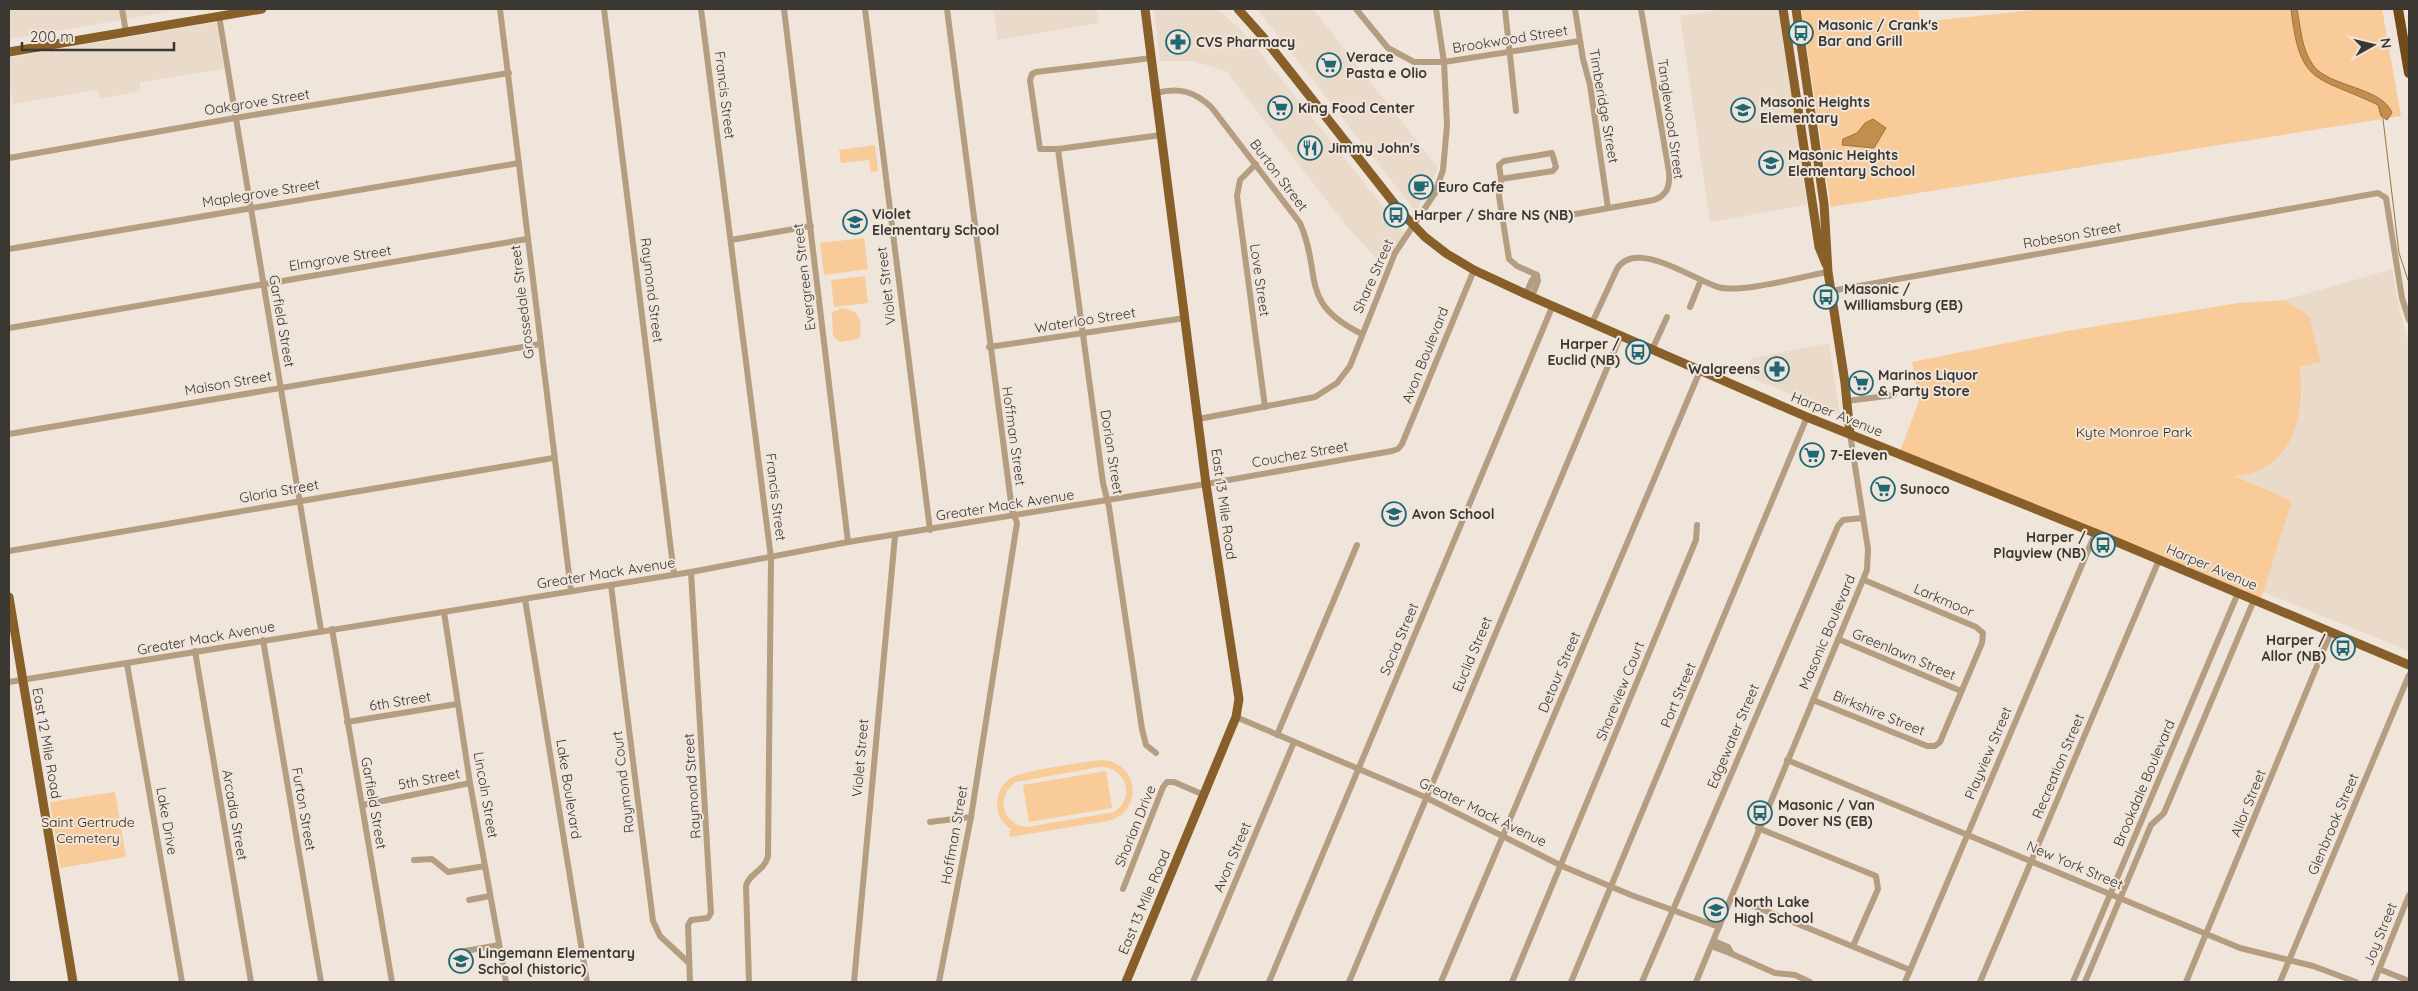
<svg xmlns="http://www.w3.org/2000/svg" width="2418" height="991" font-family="Quicksand,sans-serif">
	<rect width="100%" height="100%" fill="#efe5da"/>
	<g fill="#eadac9">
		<path d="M184 9 9 39V10Z"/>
		<path d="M993 9H1097L1099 23 998 40Z"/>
		<path d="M1154 9H1218L1245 34 1405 234 1395 250 1381 263 1348 228 1226 71 1192 61H1160Z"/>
		<path d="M1257 9H1313L1438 168 1416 212Z"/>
		<path d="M1722 9H1779L1807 205 1710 222 1680 16Z"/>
		<path d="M216 22 224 69 140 82V91L100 99 97 90 13 104 9 76V58Z"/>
		<path d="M2392 269 2400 312 2409 343V651L2263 592 2292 501 2234 475 2251 473 2266 465 2302 398 2299 367 2309 316 2285 300Z"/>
		<path d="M1829 343 1840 415 1745 375 1751 358Z"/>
	</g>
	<g fill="#f8cb99" fill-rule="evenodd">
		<path d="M1801 9H1918L1920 22 2043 9H2382L2401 116 1831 207Z"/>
		<path d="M875 145 878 171 871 172 869 160 841 163 839 150Z"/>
		<path d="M864 238 868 269 824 275 820 243Z"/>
		<path d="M865 276 868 303 834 307 831 280Z"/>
		<path d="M2285 300 2309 316 2321 362 2299 367C2306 407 2296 460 2251 473 2246 475 2240 475 2235 476L2292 501 2260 602 1899 454 1919 401 1912 362 2067 331 2238 303Z"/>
		<path d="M842 308C861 310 863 323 859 339L840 342 833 336 832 312Z"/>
		<path d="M1103 760C1139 763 1144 812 1108 821L1010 837 1009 831 1012 830C1003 824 997 815 997 804 997 794 1002 783 1011 778 1024 770 1085 762 1103 760ZM1099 767C1125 765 1137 797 1114 812L1027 827C1002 825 995 796 1016 782Z"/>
		<path d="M1106 771 1112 808 1029 822 1023 785Z"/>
		<path d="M115 792 126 857 60 868 50 802Z"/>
	</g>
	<g fill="#c38d4d" stroke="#9a7345">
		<path d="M2291 9H2297C2301 28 2301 48 2313 65 2328 87 2383 87 2392 113L2387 120 2381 116 2378 105C2316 75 2300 87 2291 9Z"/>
		<path d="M1873 119 1886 128 1874 148 1842 145 1843 139 1857 133 1865 123Z"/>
	</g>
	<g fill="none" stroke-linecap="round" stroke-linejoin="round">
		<path stroke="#9a7345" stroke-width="1" d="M2383 119 2399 253 2408 280"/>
		<g stroke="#b59d82" stroke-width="6">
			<path d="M122 9 126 32"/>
			<path d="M500 9 571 591"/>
			<path d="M604 9 674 574"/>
			<path d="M701 9 771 558 768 856C764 872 749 873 746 886L749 982"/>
			<path d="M784 9 848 542"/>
			<path d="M865 9 930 530"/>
			<path d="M1356 9 1388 48 1414 62H1444L1580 41"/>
			<path d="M1505 9 1516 111"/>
			<path d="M1575 9 1583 59 1590 85 1608 208"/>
			<path d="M219 16 321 630"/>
			<path d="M1152 58 1036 72 1032 74 1030 80 1040 149H1058L1161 135"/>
			<path d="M1156 93C1178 87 1195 91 1212 108L1300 223C1323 275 1297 302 1362 334"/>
			<path d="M1058 149 1103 483 1109 507 1142 729 1146 745 1156 753"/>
			<path d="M9 158 235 118 509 73"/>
			<path d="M1256 164 1240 180 1237 196 1265 407"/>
			<path d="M1501 179 1553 171 1556 167 1552 153 1504 161 1499 165 1501 179 1499 196 1509 259 1517 266 1537 275"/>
			<path d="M1570 215 1654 200C1668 195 1670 185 1669 172L1641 9"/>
			<path d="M731 240 811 226"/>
			<path d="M9 249 519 163"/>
			<path d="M1831 291 2378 193 2386 198 2402 298 2409 320"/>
			<path d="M1526 294 1532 280 1537 275 1538 281 1532 297"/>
			<path d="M1690 307 1701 280"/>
			<path d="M1592 323 1617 269C1635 238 1694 280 1718 287 1741 294 1803 276 1828 272"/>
			<path d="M9 328 527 239"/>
			<path d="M989 347 1185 318"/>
			<path d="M1652 350 1667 317"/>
			<path d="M1847 401 1894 395"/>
			<path d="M1198 419 1315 397 1337 383 1350 366 1395 253 1435 193 1443 170 1447 125 1444 62 1436 9"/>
			<path d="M9 434 540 344"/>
			<path d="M9 551 553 458"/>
			<path d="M611 585 653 921 660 936 689 963"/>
			<path d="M525 599 587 982"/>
			<path d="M444 612 470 783 506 982"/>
			<path d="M332 629 392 982"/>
			<path d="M1838 639 1961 691"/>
			<path d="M263 640 321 982"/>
			<path d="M195 651 251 982"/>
			<path d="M127 664 182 982"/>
			<path d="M9 682 691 572 848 542 1206 484 1392 451 1398 449 1402 444 1474 270"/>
			<path d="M1813 700 1927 746H1935L1940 742 1982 643 1983 633 1976 627 1864 580"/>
			<path d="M1236 717 1425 797 1562 866 1631 895 1719 927"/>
			<path d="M347 722 457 704"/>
			<path d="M1277 735 1357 545"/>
			<path d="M1787 760 2240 948 2313 966 2356 982"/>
			<path d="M363 805 470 783"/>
			<path d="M930 822 971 817"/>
			<path d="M1758 828 1876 876 1878 889 1853 946"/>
			<path d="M414 860 432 859 448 872 485 866"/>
			<path d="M1123 889 1163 787 1167 782H1174L1204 795"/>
			<path d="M1732 897 1910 970"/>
			<path d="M469 900 490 896"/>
			<path d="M1711 946 1732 954 1728 947 1714 941"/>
			<path d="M465 951 499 945"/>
			<path d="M1732 954 1775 973 1795 975 1810 982"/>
			<path d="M2379 969 2409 981"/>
			<path d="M690 982 688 925 691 920 708 918 711 913 691 572"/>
			<path d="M854 982 895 536"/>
			<path d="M939 982 971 817 1017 523 1012 510 947 9"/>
			<path d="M1193 982 1294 742"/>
			<path d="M1269 982 1553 305"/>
			<path d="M1349 982 1621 335"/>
			<path d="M1441 982 1700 371"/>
			<path d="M1512 982 1696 540 1697 525"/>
			<path d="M1571 982 1807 417"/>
			<path d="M1642 982 1838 526 1843 520 1863 518"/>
			<path d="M1696 982 1867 570 1868 549 1850 434"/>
			<path d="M1905 982 2095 534"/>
			<path d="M1980 982 2159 560"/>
			<path d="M2073 982 2238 593"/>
			<path d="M2085 982 2151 825 2164 813 2254 600"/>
			<path d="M2186 982 2331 632"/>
			<path d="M2280 982 2409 675"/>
			<path d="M2374 982 2409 895"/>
		</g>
		<g stroke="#885e29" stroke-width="9">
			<path d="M1238 9 1263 37 1401 212 1425 237 1447 254 1474 270 1532 297 1807 417 2105 537 2409 665"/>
			<path d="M1783 9 1819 247 1826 264"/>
			<path d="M1796 9 1824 204 1828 272 1845 383 1850 434"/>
			<path d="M9 52 262 9"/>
			<path d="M9 597 73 982"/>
			<path d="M1126 982 1236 717 1239 699 1206 484 1145 9"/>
		</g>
		<path stroke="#714a17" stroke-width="10" d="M2398 9 2409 73"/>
	</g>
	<defs>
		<g id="bus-ring" transform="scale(1.25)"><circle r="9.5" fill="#efe5da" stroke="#216877" stroke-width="1.5"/><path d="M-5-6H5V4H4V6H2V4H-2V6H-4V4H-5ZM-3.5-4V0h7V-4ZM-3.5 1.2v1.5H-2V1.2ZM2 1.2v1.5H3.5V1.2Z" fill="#216877"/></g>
		<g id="pharmacy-ring" transform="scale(1.25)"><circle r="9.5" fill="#efe5da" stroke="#216877" stroke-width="1.5"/><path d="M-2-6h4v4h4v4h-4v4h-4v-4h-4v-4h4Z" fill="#216877"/></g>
		<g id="supermarket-ring" transform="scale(1.25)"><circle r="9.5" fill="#efe5da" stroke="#216877" stroke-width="1.5"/><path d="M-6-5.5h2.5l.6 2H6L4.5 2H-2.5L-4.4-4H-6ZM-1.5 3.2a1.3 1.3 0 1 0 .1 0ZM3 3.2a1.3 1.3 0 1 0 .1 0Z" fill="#216877"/></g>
		<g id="school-ring" transform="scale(1.25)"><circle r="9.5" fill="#efe5da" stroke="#216877" stroke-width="1.5"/><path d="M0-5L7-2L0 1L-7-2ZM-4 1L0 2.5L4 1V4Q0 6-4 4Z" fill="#216877"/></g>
		<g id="restaurant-ring" transform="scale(1.25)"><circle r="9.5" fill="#efe5da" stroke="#216877" stroke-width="1.5"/><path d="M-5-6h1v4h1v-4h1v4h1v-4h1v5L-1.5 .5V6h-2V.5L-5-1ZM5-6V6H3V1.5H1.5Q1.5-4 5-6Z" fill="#216877"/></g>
		<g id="cafe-ring" transform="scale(1.25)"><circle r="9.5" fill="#efe5da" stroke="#216877" stroke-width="1.5"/><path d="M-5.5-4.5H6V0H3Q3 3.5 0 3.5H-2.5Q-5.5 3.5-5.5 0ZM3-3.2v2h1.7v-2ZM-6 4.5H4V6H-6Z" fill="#216877"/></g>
	</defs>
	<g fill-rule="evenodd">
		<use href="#bus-ring" x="1801" y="33"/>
		<use href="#pharmacy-ring" x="1178" y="42"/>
		<use href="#supermarket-ring" x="1329" y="65"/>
		<use href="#supermarket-ring" x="1280" y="108"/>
		<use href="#school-ring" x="1743" y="110"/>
		<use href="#restaurant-ring" x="1310" y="148"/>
		<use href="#school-ring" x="1771" y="163"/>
		<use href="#cafe-ring" x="1421" y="187"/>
		<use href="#bus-ring" x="1396" y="215"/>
		<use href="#school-ring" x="855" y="222"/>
		<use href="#bus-ring" x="1826" y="297"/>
		<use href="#bus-ring" x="1638" y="352"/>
		<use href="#pharmacy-ring" x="1777" y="369"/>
		<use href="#supermarket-ring" x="1861" y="383"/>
		<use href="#supermarket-ring" x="1812" y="455"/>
		<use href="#supermarket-ring" x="1883" y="489"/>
		<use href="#school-ring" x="1394" y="514"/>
		<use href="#bus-ring" x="2103" y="545"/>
		<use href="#bus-ring" x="2343" y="648"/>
		<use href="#bus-ring" x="1760" y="813"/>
		<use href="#school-ring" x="1716" y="910"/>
		<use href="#school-ring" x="461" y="961"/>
	</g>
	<g text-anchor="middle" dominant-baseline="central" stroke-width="4" stroke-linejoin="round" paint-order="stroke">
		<g font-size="14" font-weight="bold" fill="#3b3733" stroke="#efe5da" text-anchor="start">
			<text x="1818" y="25">Masonic / Crank's<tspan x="1818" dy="16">Bar and Grill</tspan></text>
			<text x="1196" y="42">CVS Pharmacy</text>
			<text x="1346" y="57">Verace<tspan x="1346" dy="16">Pasta e Olio</tspan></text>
			<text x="1760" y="102">Masonic Heights<tspan x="1760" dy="16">Elementary</tspan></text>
			<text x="1298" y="108">King Food Center</text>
			<text x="1328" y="148">Jimmy John's</text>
			<text x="1788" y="155">Masonic Heights<tspan x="1788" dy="16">Elementary School</tspan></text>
			<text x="1438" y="187">Euro Cafe</text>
			<text x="872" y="214">Violet<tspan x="872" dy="16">Elementary School</tspan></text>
			<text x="1414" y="215">Harper / Share NS (NB)</text>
			<text x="1844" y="289">Masonic /<tspan x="1844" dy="16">Williamsburg (EB)</tspan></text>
			<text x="1620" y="344" text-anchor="end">Harper /<tspan x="1620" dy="16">Euclid (NB)</tspan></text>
			<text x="1760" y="369" text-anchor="end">Walgreens</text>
			<text x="1878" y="375">Marinos Liquor<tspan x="1878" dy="16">&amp; Party Store</tspan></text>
			<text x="1830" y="455">7-Eleven</text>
			<text x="1900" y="489">Sunoco</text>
			<text x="1412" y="514">Avon School</text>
			<text x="2086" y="537" text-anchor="end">Harper /<tspan x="2086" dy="16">Playview (NB)</tspan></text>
			<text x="2326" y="640" text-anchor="end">Harper /<tspan x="2326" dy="16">Allor (NB)</tspan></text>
			<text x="1778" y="805">Masonic / Van<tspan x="1778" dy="16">Dover NS (EB)</tspan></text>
			<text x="1734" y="902">North Lake<tspan x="1734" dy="16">High School</tspan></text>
			<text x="478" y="953">Lingemann Elementary<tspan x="478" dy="16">School (historic)</tspan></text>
		</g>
		<g font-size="14" fill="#3b3733" stroke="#efe5da">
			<text transform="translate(1510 39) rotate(-9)">Brookwood Street</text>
			<text transform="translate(725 95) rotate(83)">Francis Street</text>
			<text transform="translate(257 102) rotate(-9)">Oakgrove Street</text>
			<text transform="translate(1604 106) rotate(80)">Timberidge Street</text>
			<text transform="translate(1671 119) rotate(82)">Tanglewood Street</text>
			<text transform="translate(1279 175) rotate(53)">Burton Street</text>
			<text transform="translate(261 193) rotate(-9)">Maplegrove Street</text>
			<text transform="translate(2072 235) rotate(-10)">Robeson Street</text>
			<text transform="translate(340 258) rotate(-9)">Elmgrove Street</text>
			<text transform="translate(1373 276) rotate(-66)">Share Street</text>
			<text transform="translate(804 277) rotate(-97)">Evergreen Street</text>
			<text transform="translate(1260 280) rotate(82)">Love Street</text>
			<text transform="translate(886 286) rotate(-97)">Violet Street</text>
			<text transform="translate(652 290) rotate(83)">Raymond Street</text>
			<text transform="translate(522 302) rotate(-97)">Grossedale Street</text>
			<text transform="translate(1085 320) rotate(-9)">Waterloo Street</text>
			<text transform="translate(282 321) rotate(80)">Garfield Street</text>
			<text transform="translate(1425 355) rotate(-68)">Avon Boulevard</text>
			<text transform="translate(228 383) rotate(-10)">Maison Street</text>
			<text transform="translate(1837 414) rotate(22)">Harper Avenue</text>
			<text transform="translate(1014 436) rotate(82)">Hoffman Street</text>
			<text transform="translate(1112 452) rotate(81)">Dorion Street</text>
			<text transform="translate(1300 454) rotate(-10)">Couchez Street</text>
			<text transform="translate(279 491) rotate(-10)">Gloria Street</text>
			<text transform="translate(776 497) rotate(83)">Francis Street</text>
			<text transform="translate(1224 504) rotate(82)">East 13 Mile Road</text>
			<text transform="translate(1005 505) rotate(-9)">Greater Mack Avenue</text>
			<text transform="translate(2212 567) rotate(23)">Harper Avenue</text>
			<text transform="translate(606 573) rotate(-9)">Greater Mack Avenue</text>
			<text transform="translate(1944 600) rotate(23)">Larkmoor</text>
			<text transform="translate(1827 632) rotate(-67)">Masonic Boulevard</text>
			<text transform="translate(206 638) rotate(-10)">Greater Mack Avenue</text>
			<text transform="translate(1399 639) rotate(-67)">Socia Street</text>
			<text transform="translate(1472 654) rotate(-67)">Euclid Street</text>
			<text transform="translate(1904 654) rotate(23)">Greenlawn Street</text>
			<text transform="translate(1559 672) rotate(-67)">Detour Street</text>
			<text transform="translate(1620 691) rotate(-68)">Shoreview Court</text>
			<text transform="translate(1678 695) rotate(-67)">Port Street</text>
			<text transform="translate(400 701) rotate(-9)">6th Street</text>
			<text transform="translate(1879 713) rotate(22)">Birkshire Street</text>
			<text transform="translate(1733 736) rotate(-67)">Edgewater Street</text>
			<text transform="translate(47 743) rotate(80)">East 12 Mile Road</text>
			<text transform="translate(1988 753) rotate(-67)">Playview Street</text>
			<text transform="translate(860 758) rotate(-85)">Violet Street</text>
			<text transform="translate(2058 766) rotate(-67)">Recreation Street</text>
			<text transform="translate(429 779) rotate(-11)">5th Street</text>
			<text transform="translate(623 782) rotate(-97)">Raymond Court</text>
			<text transform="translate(2144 783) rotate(-67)">Brookdale Boulevard</text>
			<text transform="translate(692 786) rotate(-94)">Raymond Street</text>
			<text transform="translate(569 789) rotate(81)">Lake Boulevard</text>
			<text transform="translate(486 795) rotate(80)">Lincoln Street</text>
			<text transform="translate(374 803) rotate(80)">Garfield Street</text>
			<text transform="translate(2248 803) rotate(-68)">Allor Street</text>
			<text transform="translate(304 809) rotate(80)">Furton Street</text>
			<text transform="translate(1483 812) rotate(26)">Greater Mack Avenue</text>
			<text transform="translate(235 815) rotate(80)">Arcadia Street</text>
			<text transform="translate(167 821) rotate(80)">Lake Drive</text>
			<text transform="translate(2333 824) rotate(-67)">Glenbrook Street</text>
			<text transform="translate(1135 826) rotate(-68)">Shorian Drive</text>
			<text transform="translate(954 835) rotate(-80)">Hoffman Street</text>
			<text transform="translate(1232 857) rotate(-67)">Avon Street</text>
			<text transform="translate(2075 865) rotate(23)">New York Street</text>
			<text transform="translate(1144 902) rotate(-67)">East 13 Mile Road</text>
			<text transform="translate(2380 934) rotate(-68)">Joy Street</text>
		</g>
		<g font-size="14" fill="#3e270a" stroke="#efe5da">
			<text x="2134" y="432">Kyte Monroe Park</text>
			<text x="88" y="822">Saint Gertrude<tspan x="88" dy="16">Cemetery</tspan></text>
		</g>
	</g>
	<rect width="2418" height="991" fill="none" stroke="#3b3733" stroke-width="20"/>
	<g transform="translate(2373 45) rotate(82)" stroke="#efe5da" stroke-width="4" paint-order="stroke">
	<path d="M0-4L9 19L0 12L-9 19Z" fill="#3b3733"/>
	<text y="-8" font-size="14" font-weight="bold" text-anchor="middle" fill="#3b3733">N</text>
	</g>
	<path d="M22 42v8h152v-8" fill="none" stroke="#3b3733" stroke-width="2.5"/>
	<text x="30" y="42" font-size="15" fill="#3b3733" stroke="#efe5da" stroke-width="4" paint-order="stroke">200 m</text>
</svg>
